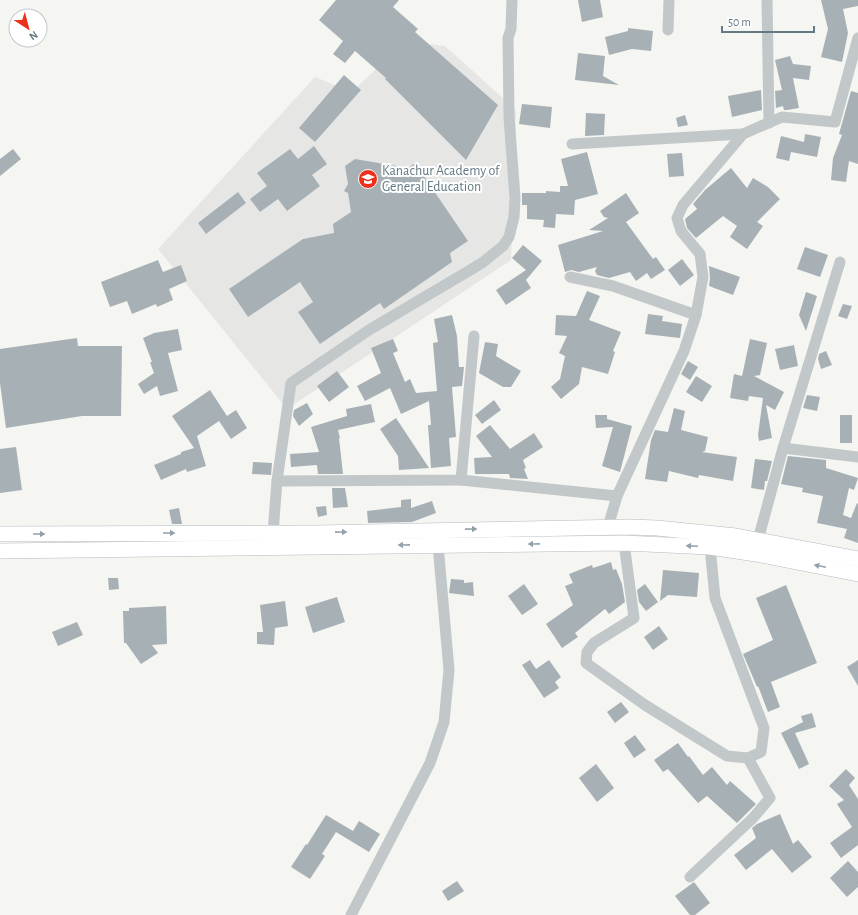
<svg xmlns="http://www.w3.org/2000/svg" width="858" height="915" font-family="'Alegreya Sans',sans-serif">
	<rect width="100%" height="100%" fill="#f5f5f1"/>
	<path fill="#e6e7e5" d="M405 41 445 46 516 110 511 260 287 409 158 249 315 77 352 92Z"/>
	<g fill="#a7b1b5">
		<path d="M336 0H399L393 7 418 29 415 32 498 105 466 160 385 79 386 78 355 51 345 63 333 54 343 41 319 20Z"/>
		<path d="M578 0H600L603 17 582 22Z"/>
		<path d="M821 0H858V6L843 9 848 33 842 62 821 57 828 29Z"/>
		<path d="M628 28 653 31 651 51 632 49 609 55 605 37 628 31Z"/>
		<path d="M578 53 605 56 603 76 619 85 575 80Z"/>
		<path d="M790 56 793 64 811 66 809 80 793 78 799 108 787 110H784L783 106 776 108 775 91 782 90 775 60Z"/>
		<path d="M344 75 361 90 315 142 299 128Z"/>
		<path d="M761 90 762 110 732 117 728 96Z"/>
		<path d="M851 91 858 93V164L849 161 846 182 831 180 833 158 842 135 839 134Z"/>
		<path d="M522 104 552 107 550 128 519 124Z"/>
		<path d="M586 113 605 114 604 135 585 136Z"/>
		<path d="M685 115 688 125 678 127 676 118Z"/>
		<path d="M805 134 821 137 817 157 791 152 789 161 776 158 781 136 804 142Z"/>
		<path d="M314 146 327 164 312 175 320 186 287 211 278 199 260 212 250 199 267 186 257 173 290 149 298 159Z"/>
		<path d="M13 149 21 159 0 176V159Z"/>
		<path d="M587 152 598 194 575 200 574 215 556 214 555 228 543 227 544 220 527 219V205H522V193H546V191L560 192V186H568L561 159Z"/>
		<path d="M682 153 684 176 669 177 667 154Z"/>
		<path d="M355 159 408 168 415 163 468 241 450 253 452 262 384 309 380 303 320 344 298 312 313 302 300 282 248 317 229 289 303 239 334 233 333 224 351 212 348 193 344 191 348 184 345 166Z"/>
		<path d="M731 168 747 188 753 178 768 187 780 199 757 222 763 226 747 249 730 237 737 226 723 216 696 238 687 228 685 219 697 209 693 204 705 190Z"/>
		<path d="M238 192 246 203 206 234 198 223Z"/>
		<path d="M626 193 639 213 626 222 653 259 656 257 665 270 651 279 647 273 636 281 630 272 609 278 597 275 595 271 597 267 579 272 571 270 565 272 558 245 603 231 589 230 608 218 604 217 600 211Z"/>
		<path d="M523 245 542 261 526 280 531 288 506 305 496 290 526 270 512 258Z"/>
		<path d="M805 247 828 255 820 277 797 269Z"/>
		<path d="M682 259 694 275 680 286 668 270Z"/>
		<path d="M158 260 163 272 181 265 187 281 169 289 173 300 157 307 156 304 132 314 127 301 110 307 101 282Z"/>
		<path d="M709 266 740 277 733 295 709 286 710 278Z"/>
		<path d="M587 291 600 296 589 320 621 332 613 351 615 352 608 374 582 367 579 384 561 399 551 387 560 379 565 356 559 353 567 336 555 335 556 315 576 316Z"/>
		<path d="M806 292 817 296 806 331 799 315Z"/>
		<path d="M843 304 852 306 847 319 838 316Z"/>
		<path d="M648 314 663 316 662 321 682 324 680 338 645 334Z"/>
		<path d="M452 315 457 336 459 367H464L462 386 452 387 456 437 449 438 451 466 431 468 428 425H431L429 401 401 414 390 388 365 401 357 386 381 373 371 348 393 339 398 351 393 353 405 382 410 379 416 393 437 391 433 343 438 342 434 319Z"/>
		<path d="M178 329 182 350 168 353 178 391 160 396 157 386 144 394 138 384 154 373 150 362H152L143 338 154 333Z"/>
		<path d="M77 338 78 346H122L121 416H82L6 428 0 383V349Z"/>
		<path d="M750 339 767 343 760 375 754 376 784 392 775 410 766 405 772 438 759 441 758 435 763 398 749 396 748 401 730 398 734 374 742 376Z"/>
		<path d="M485 342 498 344 496 356 521 371 511 387H503L479 373Z"/>
		<path d="M794 345 798 366 780 370 775 349Z"/>
		<path d="M826 351 832 365 821 369 818 359 819 354Z"/>
		<path d="M688 361 698 367 690 380 681 374Z"/>
		<path d="M337 371 349 387 329 402 317 386Z"/>
		<path d="M696 376 712 386 702 402 686 392Z"/>
		<path d="M210 390 227 416 236 410 247 428 231 439 219 421 197 436 206 466 187 472 186 469 161 480 154 465 181 454V452L194 448 172 416Z"/>
		<path d="M807 395 820 397 817 411 803 408Z"/>
		<path d="M494 400 501 410 482 424 475 415Z"/>
		<path d="M307 403 313 414 299 426 293 416 294 410Z"/>
		<path d="M371 404 375 422 338 430 340 438H339L343 474H318L317 465 291 467 290 454 319 452 311 427 347 416 346 409Z"/>
		<path d="M674 408 685 411 681 430 708 437 705 451 702 452 737 457 733 481 699 475 698 478 669 471 667 482 645 479 651 440 655 430 668 432Z"/>
		<path d="M595 415H607V419L632 426 620 472 602 466 613 427 596 428Z"/>
		<rect x="840" y="415" width="12" height="28"/>
		<path d="M396 418 429 468 399 470 398 456 380 429Z"/>
		<path d="M490 425 510 449 534 433 543 447 523 460 526 468 524 469 528 479 510 478 509 474H475L474 458 492 457 476 436Z"/>
		<path d="M16 447 22 490 0 493V449Z"/>
		<path d="M788 456 826 460V468L858 478 854 490 849 488 843 515 851 518 857 503 858 504V543L844 538 847 529 817 523 823 496 802 492 803 488 781 484Z"/>
		<path d="M755 459 772 461 767 481H765L764 490 751 488Z"/>
		<path d="M253 462 272 463 271 475 252 474Z"/>
		<path d="M332 488H345L348 507 333 508Z"/>
		<path d="M411 499V508L432 501 436 513 412 522 368 523 367 511 401 507V500Z"/>
		<path d="M326 506 327 515 318 517 316 507Z"/>
		<path d="M179 508 182 524H172L169 510Z"/>
		<path d="M611 562 613 570 616 569 622 584 625 602 609 614 605 609 575 633 578 637 562 648 546 624 573 605 565 586 573 583 569 574 592 565 593 568Z"/>
		<path d="M663 570 699 573 697 597 668 595 660 601Z"/>
		<path d="M108 578H118L119 589 109 590Z"/>
		<path d="M451 579 464 580V583L473 582 474 596 449 593Z"/>
		<path d="M524 584 538 604 522 615 508 596Z"/>
		<path d="M645 584 658 602 646 611 639 602 637 590Z"/>
		<path d="M786 585 817 663 771 682 780 707 768 712 758 686 757 687 752 675 743 654 773 640 756 598Z"/>
		<path d="M337 597 345 622 313 633 305 607Z"/>
		<path d="M285 601 288 626 275 628 274 645 257 644V632H263L260 605Z"/>
		<path d="M166 606 167 644 152 645 158 653 141 664 126 643H124L123 611H129V608Z"/>
		<path d="M77 622 83 635 58 646 52 632Z"/>
		<path d="M659 626 668 639 653 650 644 637Z"/>
		<path d="M530 660 536 669 549 660 561 677 555 682 559 688 544 698 522 665Z"/>
		<path d="M858 660V686L847 667Z"/>
		<path d="M621 702 629 712 615 723 607 712Z"/>
		<path d="M812 713 816 727 795 733 809 764 799 769 781 733 803 722 801 716Z"/>
		<path d="M635 735 646 750 634 758 624 743Z"/>
		<path d="M678 743 688 757 689 756 703 775 712 767 727 785 730 781 756 804 737 823 707 796 698 803 668 769 663 772 654 760Z"/>
		<path d="M596 764 614 788 597 802 579 778Z"/>
		<path d="M846 769 855 778 849 785 858 799V845L841 858 830 843 852 827 837 804 844 800 829 786Z"/>
		<path d="M780 814 793 844 798 840 812 857 792 873 772 849 746 870 734 855 756 838 752 828 757 824Z"/>
		<path d="M326 815 353 831 359 821 380 834 369 852 336 832 322 854 325 856 310 879 291 867 306 844 307 845Z"/>
		<path d="M848 861 858 872V887L847 897 830 878Z"/>
		<path d="M457 881 464 891 448 901 442 891Z"/>
		<path d="M694 882 710 903 695 915H690L675 896Z"/>
	</g>
	<g fill="none" stroke-linecap="round" stroke-linejoin="round">
		<g stroke="#b4bbbe" stroke-width="16">
			<g id="secondary">
				<path d="M0 534 316 533 629 527 657 528 736 536 858 559"/>
				<path d="M0 551 624 543 710 547 756 554 858 574"/>
			</g>
		</g>
		<g stroke="#c2c7c9" stroke-width="11">
			<path d="M767 0 769 123"/>
			<path d="M668 30 669 0"/>
			<path d="M572 144 743 134"/>
			<path d="M570 277 613 286 696 315"/>
			<path d="M783 448 858 457"/>
			<path d="M461 480 617 496"/>
			<path d="M277 481 461 480 474 336"/>
			<path d="M608 527 617 496 684 351 696 315 703 277 700 254 681 231 677 218 683 205 743 134 782 117 835 122 858 38"/>
			<path d="M273 533 277 481 291 383 369 330 482 263 503 246 509 237 514 217 515 198 509 117 508 38 511 29 512 0"/>
			<path d="M758 540 783 448 840 262"/>
			<path d="M624 543 634 618 594 643 587 652 586 663 645 705 727 756 748 758 761 752 764 728 715 598 710 547"/>
			<path d="M690 877 753 818 770 798 748 758"/>
			<path d="M351 915 430 763 444 722 449 670 438 545"/>
		</g>
		<use href="#secondary" stroke="#fff" stroke-width="15"/>
	</g>
	<defs><path id="oneway-solid" d="M-6-.8H1V-3.2L6.5 0L1 3.2V.8H-6Z"/></defs>
	<g fill="#92a1a9">
		<use href="#oneway-solid" transform="translate(471 529) rotate(-1)"/>
		<use href="#oneway-solid" transform="translate(341 532) rotate(-1)"/>
		<use href="#oneway-solid" transform="translate(169 533)"/>
		<use href="#oneway-solid" transform="translate(39 534)"/>
		<use href="#oneway-solid" transform="translate(534 544) rotate(179)"/>
		<use href="#oneway-solid" transform="translate(404 545) rotate(179)"/>
		<use href="#oneway-solid" transform="translate(692 546) rotate(-177)"/>
		<use href="#oneway-solid" transform="translate(820 566) rotate(-168)"/>
	</g>
	<defs>
		<g id="university-disc" transform="scale(1)"><circle r="9.5" fill="#eb311b" stroke="#fff"/><path d="M0-5L7-2L0 1L-7-2ZM-4 1L0 2.5L4 1V4Q0 6-4 4Z" fill="#fff"/></g>
	</defs>
	<g fill-rule="evenodd">
		<use href="#university-disc" x="368" y="179"/>
	</g>
	<g text-anchor="middle" dominant-baseline="central" stroke-width="4" stroke-linejoin="round" paint-order="stroke">
		<g font-size="14" fill="#637984" stroke="#fff" text-anchor="start">
			<text x="382" y="171">Kanachur Academy of<tspan x="382" dy="16">General Education</tspan></text>
		</g>
	</g>
	<g transform="translate(28 28) rotate(144)"><circle r="19" fill="#ffffff" stroke="#c1c9ce"/>
	<path d="M0-3L7 15L0 10L-7 15Z" fill="#eb311b"/>
	<text y="-6" font-size="11" font-weight="bold" text-anchor="middle" fill="#637984">N</text>
	</g>
	<path d="M722 26v6h92v-6" fill="none" stroke="#637984" stroke-width="2"/>
	<text x="728" y="26" font-size="12" fill="#637984" stroke="#ffffff" stroke-width="3" paint-order="stroke">50 m</text>
</svg>
